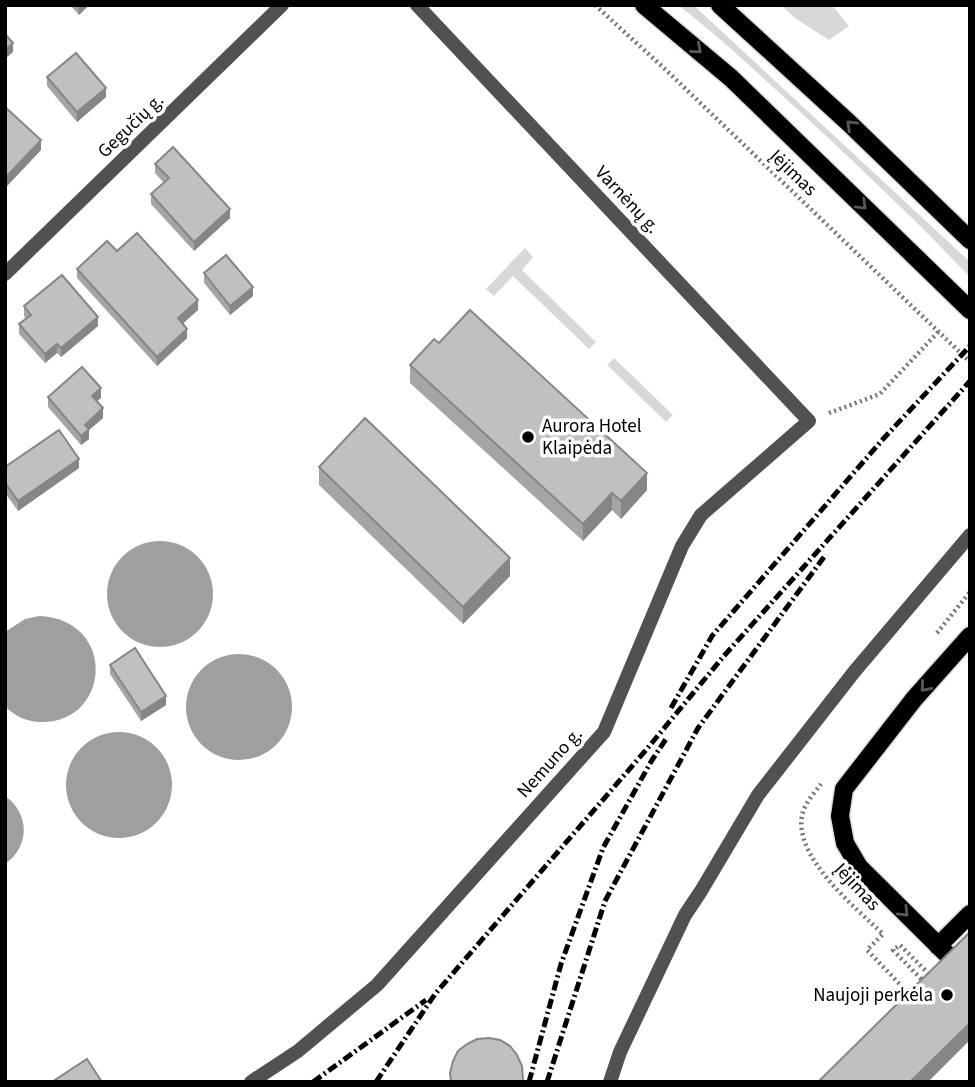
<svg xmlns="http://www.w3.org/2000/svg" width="975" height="1087" font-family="'Source Sans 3',sans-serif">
	<rect width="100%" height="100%" fill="#fff"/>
	<g fill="#d8d8d8">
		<path d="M678 5H693L702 13 970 262V277C911 215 849 157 786 99 751 67 716 34 678 5Z"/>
		<path d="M781 5H832L849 26 829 40 795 18Z"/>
		<path d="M525 248 533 257 522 270 596 342 589 349 513 276 494 296 486 289Z"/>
		<path d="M614 358 673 415 666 422 607 365Z"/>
	</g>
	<g fill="#9f9f9f">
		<circle cx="160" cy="594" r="53"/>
		<path d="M39 616C118 619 111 725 39 722 26 721 14 716 5 706V632L25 619Z"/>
		<circle cx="239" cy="707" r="53"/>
		<circle cx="119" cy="785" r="53"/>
		<path d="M5 796C30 813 30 847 5 864Z"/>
	</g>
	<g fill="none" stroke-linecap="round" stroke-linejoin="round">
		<g stroke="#dbdbdb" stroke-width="21">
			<g id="primary">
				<path d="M644 5 731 78 970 310"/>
				<path d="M720 5 849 123 970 240"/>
				<path d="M970 636 914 699 844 789 840 816 845 843 859 867 970 977"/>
				<path d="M938 946 970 914"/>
			</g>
		</g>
		<g stroke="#737373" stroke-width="4.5" stroke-dasharray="2 3.5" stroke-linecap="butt">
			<path d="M595 5 666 70 970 362"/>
			<path d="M829 413 880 394 938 332"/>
			<path d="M937 633 970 592"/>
			<path d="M821 784C815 792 806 802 803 812 790 855 856 908 883 934L867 950 911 996"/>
			<path d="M925 983 893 950 900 945 932 977"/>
		</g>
		<g stroke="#515151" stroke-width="14">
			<path d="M5 274 282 5"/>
			<path d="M251 1082 298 1051 377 985 604 732 682 546 701 515 809 421 417 5"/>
			<path d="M610 1082 620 1052 685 915 701 891 758 795 854 672 970 535"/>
		</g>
		<use href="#primary" stroke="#000" stroke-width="18"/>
		<g stroke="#000" stroke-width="5" stroke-dasharray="10 3.5 2 3.5" stroke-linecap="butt">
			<path d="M671 708 712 636 884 438 970 346"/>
			<path d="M313 1082 426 1000"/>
			<path d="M376 1082 435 994 646 750 723 657 970 381"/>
			<path d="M529 1082 561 964 603 848 652 760 666 739"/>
			<path d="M547 1082 605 901 698 728 824 557"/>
		</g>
	</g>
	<g fill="#a5a5a5">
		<path d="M70 5H89L79 15Z"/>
		<path d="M47 77 106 97 77 122 47 86Z"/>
		<path d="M5 107 41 150 7 186 5 184Z"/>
		<path d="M155 164 230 218 194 251 151 204V194L164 183 155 173Z"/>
		<path d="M117 251 198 310 182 323 187 338 157 366 77 278V269Z"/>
		<path d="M204 273 253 296 230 315 204 283Z"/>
		<path d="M24 306 98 326 61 357 57 353 45 363 19 334V324L26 319 24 316Z"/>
		<path d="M439 343 647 490 621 519 612 510 583 541 410 383V365Z"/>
		<path d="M48 397 101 398 97 401 103 418 89 430V439L81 445 48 407Z"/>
		<path d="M5 467 79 468 18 511 5 493Z"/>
		<path d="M319 467 510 576 463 624 319 485Z"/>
		<path d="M110 665 166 705 141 721 110 674Z"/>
	</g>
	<g fill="#868686">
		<path d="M79 5H89L79 15Z"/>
		<path d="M13 43V52L5 59V50Z"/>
		<path d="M106 88V97L77 122V112Z"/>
		<path d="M41 140V150L7 186V176Z"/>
		<path d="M230 209V218L194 251V242Z"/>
		<path d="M253 287V296L230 315V306Z"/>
		<path d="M198 300V310L178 328V318Z"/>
		<path d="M98 317V326L61 357V348Z"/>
		<path d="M187 329V338L157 366V357Z"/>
		<path d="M57 344V353L45 363V354Z"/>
		<path d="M101 388V398L92 405V396Z"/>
		<path d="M103 408V418L89 430V439L81 445V436L85 425Z"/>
		<path d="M79 459V468L18 511V501Z"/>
		<path d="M647 473V490L621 519V501Z"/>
		<path d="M612 493V510L583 541V524Z"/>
		<path d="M510 558V576L463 624V607Z"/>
		<path d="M166 696V705L141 721V712Z"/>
		<path d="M970 1023V1040L928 1082H910Z"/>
	</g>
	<g fill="#c0c0c0" stroke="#868686" stroke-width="2">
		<path d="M5 34 13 43 5 50Z"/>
		<path d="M76 53 106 88 77 112 47 77Z"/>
		<path d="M5 107 41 140 7 176 5 174Z"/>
		<path d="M173 147 230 209 194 242 151 194 169 178 155 164Z"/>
		<path d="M137 233 198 300 178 318 187 329 157 357 77 269 107 241 117 251Z"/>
		<path d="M226 255 253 287 230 306 204 273Z"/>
		<path d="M62 275 98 317 61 348 57 344 45 354 19 324 31 315 24 306Z"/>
		<path d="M470 310 647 473 621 501 612 493 583 524 410 365 434 339 439 343Z"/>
		<path d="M82 367 101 388 92 396 103 408 85 425 89 429 81 436 48 397Z"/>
		<path d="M365 418 510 558 463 607 319 467Z"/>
		<path d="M59 430 79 459 18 501 5 483V467Z"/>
		<path d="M135 648 166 696 141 712 110 665Z"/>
		<path d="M970 932V1023L910 1082H818Z"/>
		<path d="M489 1038 500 1040 510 1046 517 1055 522 1066 523 1079 522 1082H451L450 1073 453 1061 458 1051 467 1044 477 1039Z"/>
		<path d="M87 1059 102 1082H52Z"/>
	</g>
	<defs><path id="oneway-chevron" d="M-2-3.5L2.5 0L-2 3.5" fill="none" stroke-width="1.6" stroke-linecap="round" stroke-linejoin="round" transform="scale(1.75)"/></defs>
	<g stroke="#595959">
		<use href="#oneway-chevron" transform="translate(697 49) rotate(41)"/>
		<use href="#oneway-chevron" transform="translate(851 125) rotate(-136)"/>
		<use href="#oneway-chevron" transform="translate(862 205) rotate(44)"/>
		<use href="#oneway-chevron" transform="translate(925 687) rotate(131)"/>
		<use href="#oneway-chevron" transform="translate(904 912) rotate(45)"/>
	</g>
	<g fill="#000" stroke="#fff" stroke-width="2.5">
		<circle cx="528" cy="437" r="7"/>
		<circle cx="947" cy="995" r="7"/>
	</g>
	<g text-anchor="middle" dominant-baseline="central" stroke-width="7" stroke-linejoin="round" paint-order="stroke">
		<g font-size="19" fill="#000" stroke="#fff">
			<text transform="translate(131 126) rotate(-44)">Gegučių g.</text>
			<text transform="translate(793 173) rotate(44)">Įėjimas</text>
			<text transform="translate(627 200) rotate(47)">Varnėnų g.</text>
			<text transform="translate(550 763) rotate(-48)">Nemuno g.</text>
			<text transform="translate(857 887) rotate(47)">Įėjimas</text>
		</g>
		<g font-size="19" fill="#000" stroke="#fff" text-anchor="start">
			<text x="542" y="426">Aurora Hotel<tspan x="542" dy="22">Klaipėda</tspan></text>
			<text x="933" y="995" text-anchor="end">Naujoji perkėla</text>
		</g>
	</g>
	<rect width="975" height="1087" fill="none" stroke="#000000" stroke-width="14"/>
</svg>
